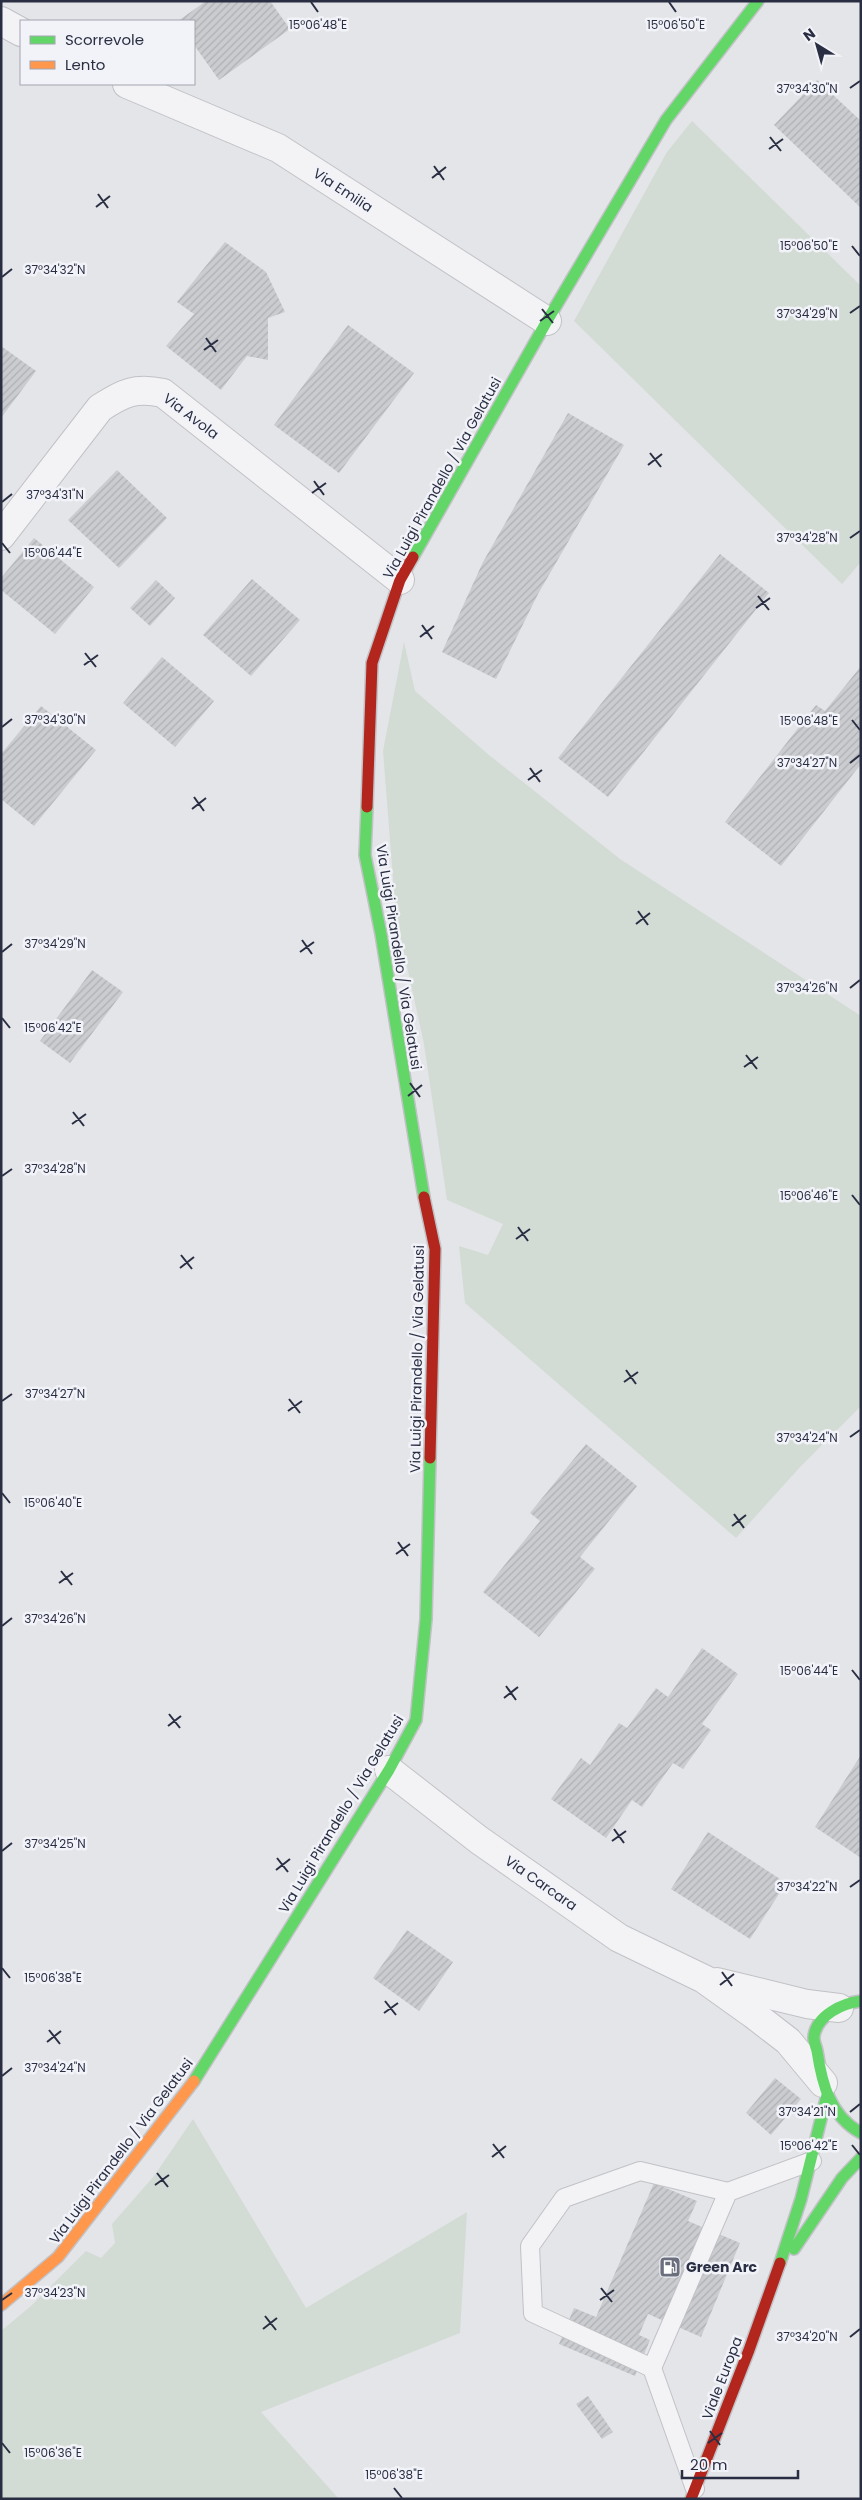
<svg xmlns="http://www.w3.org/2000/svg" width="862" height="2500" font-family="Poppins,sans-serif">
	<defs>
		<pattern id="building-hatch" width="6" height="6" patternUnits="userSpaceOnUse" patternTransform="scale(1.25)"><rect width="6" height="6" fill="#cbccd0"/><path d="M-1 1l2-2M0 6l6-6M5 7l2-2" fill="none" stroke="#aeb0b4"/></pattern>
	</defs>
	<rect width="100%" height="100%" fill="#e4e5e8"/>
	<g fill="#d2dcd4">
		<path d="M692 121 861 286V562L842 584 574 321 667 152Z"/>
		<path d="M404 642 415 691 489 755 620 859 861 1016V1406L801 1466 736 1538 465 1303 459 1246 488 1255 503 1224 447 1200 424 1044 396 916 383 751Z"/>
		<path d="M193 2119 306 2308 467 2212 460 2333 261 2412 339 2499H1V2331L31 2306 86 2251 101 2258 115 2243 112 2224 154 2176Z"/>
	</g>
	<g fill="url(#building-hatch)">
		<path d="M206 1H270L290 29 219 80 194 45V21H178Z"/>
		<path d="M817 80 861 121V208L774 125Z"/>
		<path d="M225 242 266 272 285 312 268 318V360L247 356 221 390 166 346 194 314 177 302Z"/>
		<path d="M348 325 414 373 339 473 274 425Z"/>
		<path d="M1 346 36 371 1 418Z"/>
		<path d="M568 413 624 445 538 594 496 679 442 652 483 562Z"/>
		<path d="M117 470 167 518 119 568 68 520Z"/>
		<path d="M34 538 94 587 55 634 1 590V578Z"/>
		<path d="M720 554 769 593 608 797 558 758Z"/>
		<path d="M252 579 300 620 251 676 203 635Z"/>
		<path d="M156 580 175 598 150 626 130 608Z"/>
		<path d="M162 657 214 701 175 747 123 703Z"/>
		<path d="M861 666V764L781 866 725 822 816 705 825 711Z"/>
		<path d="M41 706 96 750 34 826 1 799V754Z"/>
		<path d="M92 970 123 992 70 1063 40 1041Z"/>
		<path d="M586 1444 637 1486 580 1557 595 1569 539 1637 483 1592 540 1521 530 1513Z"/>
		<path d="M702 1648 738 1674 702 1724 711 1730 683 1769 673 1763 642 1807 632 1800 606 1838 551 1799 581 1758 590 1765 619 1723 627 1728 656 1688 668 1697Z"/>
		<path d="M861 1755V1858L815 1827Z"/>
		<path d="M708 1832 786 1883 750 1939 671 1889Z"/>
		<path d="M407 1930 453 1962 419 2011 373 1978Z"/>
		<path d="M775 2078 801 2099 771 2135 746 2113Z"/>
		<path d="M654 2183 697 2201 688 2221 740 2243 701 2337 648 2314 639 2335 650 2340 635 2376 559 2344 574 2308 596 2317Z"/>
		<path d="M588 2396 613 2432 602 2439 576 2404Z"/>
	</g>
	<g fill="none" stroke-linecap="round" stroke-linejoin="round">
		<g stroke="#c1c2c6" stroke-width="20">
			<g id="lane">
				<path d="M652 2368 533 2313 530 2246 564 2198 640 2171 728 2192"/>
				<path d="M695 2489 652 2368 728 2192 812 2161"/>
			</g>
		</g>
		<g stroke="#c1c2c6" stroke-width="30">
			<g id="street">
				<path d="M1 21 21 32"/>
				<path d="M127 84 278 148 547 321"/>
				<path d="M1 536 100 408C123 393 135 387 163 393L400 580"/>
				<path d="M389 1770 479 1840 619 1938 704 1979 753 2014 788 2041 823 2083"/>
				<path d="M717 1982 807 2004 839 2008"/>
			</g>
		</g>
		<g stroke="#c1c2c6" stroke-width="14">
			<g id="fast">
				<path d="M413 557 547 321 666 120 758 1"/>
				<path d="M367 807 365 855 381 934 424 1197"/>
				<path d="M861 2001C843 2003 817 2015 814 2036 813 2041 816 2046 817 2051 822 2084 830 2116 861 2133"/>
				<path d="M194 2081 389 1770 416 1720 426 1619 430 1458"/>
				<path d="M794 2249 842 2178 861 2158"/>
				<path d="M780 2263 801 2199 827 2095"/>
			</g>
		</g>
		<g stroke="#c1c2c6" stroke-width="14">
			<path id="slow" d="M1 2305 58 2257 194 2081"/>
		</g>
		<g stroke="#c1c2c6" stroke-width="14">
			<g id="jam">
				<path d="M367 807 372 663 400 580 413 557"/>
				<path d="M424 1197 435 1249 430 1458"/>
				<path d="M691 2499 749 2350 780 2263"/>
			</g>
		</g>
		<use href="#lane" stroke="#f3f3f6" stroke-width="18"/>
		<use href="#street" stroke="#f3f3f6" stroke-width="28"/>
		<use href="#fast" stroke="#63d668" stroke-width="11"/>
		<use href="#slow" stroke="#ff974d" stroke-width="11"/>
		<use href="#jam" stroke="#b3261e" stroke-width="11"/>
	</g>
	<path fill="none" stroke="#2a2e43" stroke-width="2" d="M311 2 318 12M669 2 676 12M850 88 860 81M770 137 781 151M769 149 783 139M434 166 444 180M432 178 446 167M98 194 108 208M96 207 110 196M852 246 860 256M2 277 12 269M542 309 553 323M850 313 860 306M540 321 554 311M206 338 216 352M204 350 218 340M650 453 661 467M648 465 662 454M314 481 324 495M312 493 326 483M2 502 12 494M850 538 860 531M2 543 10 553M758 596 769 610M756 608 770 598M422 625 432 639M420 637 434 626M85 653 96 667M84 665 98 655M852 720 860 730M2 727 12 719M850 763 860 755M530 768 540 782M528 780 542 770M194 797 204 811M192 809 206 798M638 911 648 925M636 924 650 913M302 940 312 954M2 952 12 944M300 952 314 942M850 988 860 980M2 1018 10 1028M746 1055 757 1069M744 1067 758 1057M410 1083 420 1097M408 1096 422 1085M73 1112 84 1126M72 1124 86 1114M2 1176 12 1169M852 1195 860 1205M518 1227 528 1241M516 1239 530 1229M181 1255 192 1269M180 1268 194 1257M626 1370 636 1384M624 1382 638 1372M289 1399 300 1413M2 1401 12 1394M288 1411 302 1401M850 1437 860 1430M2 1493 10 1503M734 1514 744 1528M732 1526 746 1515M398 1542 408 1556M396 1554 410 1544M61 1571 72 1585M59 1583 73 1573M2 1626 12 1618M852 1670 860 1680M506 1686 516 1700M504 1698 518 1687M169 1714 180 1728M168 1726 181 1716M614 1829 624 1843M612 1841 626 1831M2 1851 12 1843M277 1858 288 1872M276 1870 290 1859M850 1887 860 1880M2 1968 10 1978M722 1972 732 1986M720 1985 734 1974M385 2001 396 2015M384 2013 398 2003M49 2030 60 2044M47 2042 61 2031M2 2076 12 2068M850 2112 860 2104M493 2144 504 2158M852 2145 860 2155M492 2157 506 2146M157 2173 168 2187M155 2185 169 2175M601 2288 612 2302M2 2300 12 2293M600 2300 614 2290M265 2316 276 2330M263 2329 277 2318M850 2337 860 2329M710 2431 720 2445M2 2443 10 2453M708 2443 722 2433M394 2488 402 2498"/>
	<defs>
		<g id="fuel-square" transform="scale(1.125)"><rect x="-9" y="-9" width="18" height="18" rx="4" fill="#6b6e7d" stroke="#f2f3f8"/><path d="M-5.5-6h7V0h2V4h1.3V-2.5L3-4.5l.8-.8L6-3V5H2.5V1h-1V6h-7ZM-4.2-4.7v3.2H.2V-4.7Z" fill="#fff"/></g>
	</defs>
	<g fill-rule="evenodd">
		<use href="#fuel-square" x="670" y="2267"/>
	</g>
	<g text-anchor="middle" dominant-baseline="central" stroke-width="5" stroke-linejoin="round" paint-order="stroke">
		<g font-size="14" fill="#2a2e43" stroke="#f2f3f8">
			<text transform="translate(343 190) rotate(33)">Via Emilia</text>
			<text transform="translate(191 416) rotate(37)">Via Avola</text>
			<text transform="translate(442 478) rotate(-61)">Via Luigi Pirandello / Via Gelatusi</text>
			<text transform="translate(399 957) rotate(81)">Via Luigi Pirandello / Via Gelatusi</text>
			<text transform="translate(417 1359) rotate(-89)">Via Luigi Pirandello / Via Gelatusi</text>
			<text transform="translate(341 1814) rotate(-59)">Via Luigi Pirandello / Via Gelatusi</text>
			<text transform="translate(541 1883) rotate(35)">Via Carcara</text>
			<text transform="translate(121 2151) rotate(-53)">Via Luigi Pirandello / Via Gelatusi</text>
			<text transform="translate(722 2378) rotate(-69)">Viale Europa</text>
		</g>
		<g font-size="14" font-weight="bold" fill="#2a2e43" stroke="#f2f3f8" text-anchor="start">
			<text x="686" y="2267">Green Arc</text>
		</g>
	</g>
	<g font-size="12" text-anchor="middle" fill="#2a2e43" stroke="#f2f3f8" stroke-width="5" stroke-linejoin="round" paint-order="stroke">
		<text x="318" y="29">15°06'48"E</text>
		<text x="676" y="29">15°06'50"E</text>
		<text x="807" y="93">37°34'30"N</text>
		<text x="809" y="250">15°06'50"E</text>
		<text x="55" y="274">37°34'32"N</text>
		<text x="807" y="318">37°34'29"N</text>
		<text x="55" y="499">37°34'31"N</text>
		<text x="807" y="542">37°34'28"N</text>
		<text x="53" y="557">15°06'44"E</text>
		<text x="55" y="724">37°34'30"N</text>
		<text x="809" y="725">15°06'48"E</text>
		<text x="807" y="767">37°34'27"N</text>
		<text x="55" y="948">37°34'29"N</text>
		<text x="807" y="992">37°34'26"N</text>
		<text x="53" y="1032">15°06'42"E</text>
		<text x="55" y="1173">37°34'28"N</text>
		<text x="809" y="1200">15°06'46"E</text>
		<text x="55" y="1398">37°34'27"N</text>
		<text x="807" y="1442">37°34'24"N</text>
		<text x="53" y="1507">15°06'40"E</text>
		<text x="55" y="1623">37°34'26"N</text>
		<text x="809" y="1675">15°06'44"E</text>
		<text x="55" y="1848">37°34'25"N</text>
		<text x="807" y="1891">37°34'22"N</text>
		<text x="53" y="1982">15°06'38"E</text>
		<text x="55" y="2072">37°34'24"N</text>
		<text x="807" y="2116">37°34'21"N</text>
		<text x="809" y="2150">15°06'42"E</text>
		<text x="55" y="2297">37°34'23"N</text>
		<text x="807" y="2341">37°34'20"N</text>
		<text x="53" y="2457">15°06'36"E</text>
		<text x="394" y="2479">15°06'38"E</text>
	</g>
	<rect width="862" height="2500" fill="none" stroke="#2a2e43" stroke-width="5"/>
	<rect x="20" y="20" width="175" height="65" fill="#f2f3f8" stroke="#a2a4b0"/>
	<rect x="30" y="36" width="25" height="8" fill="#63d668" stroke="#a2a4b0"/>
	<text x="65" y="45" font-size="15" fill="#2a2e43">Scorrevole</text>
	<rect x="30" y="61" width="25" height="8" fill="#ff974d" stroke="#a2a4b0"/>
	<text x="65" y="70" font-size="15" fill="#2a2e43">Lento</text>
	<g transform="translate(817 45) rotate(323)" stroke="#f2f3f8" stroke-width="4" paint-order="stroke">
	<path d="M0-4L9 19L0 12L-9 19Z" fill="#2a2e43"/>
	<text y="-8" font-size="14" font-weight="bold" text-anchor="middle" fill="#2a2e43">N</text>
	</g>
	<path d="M682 2470v8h116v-8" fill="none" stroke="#2a2e43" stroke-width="2.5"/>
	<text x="690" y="2470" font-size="15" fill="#2a2e43" stroke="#f2f3f8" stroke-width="4" paint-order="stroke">20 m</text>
</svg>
